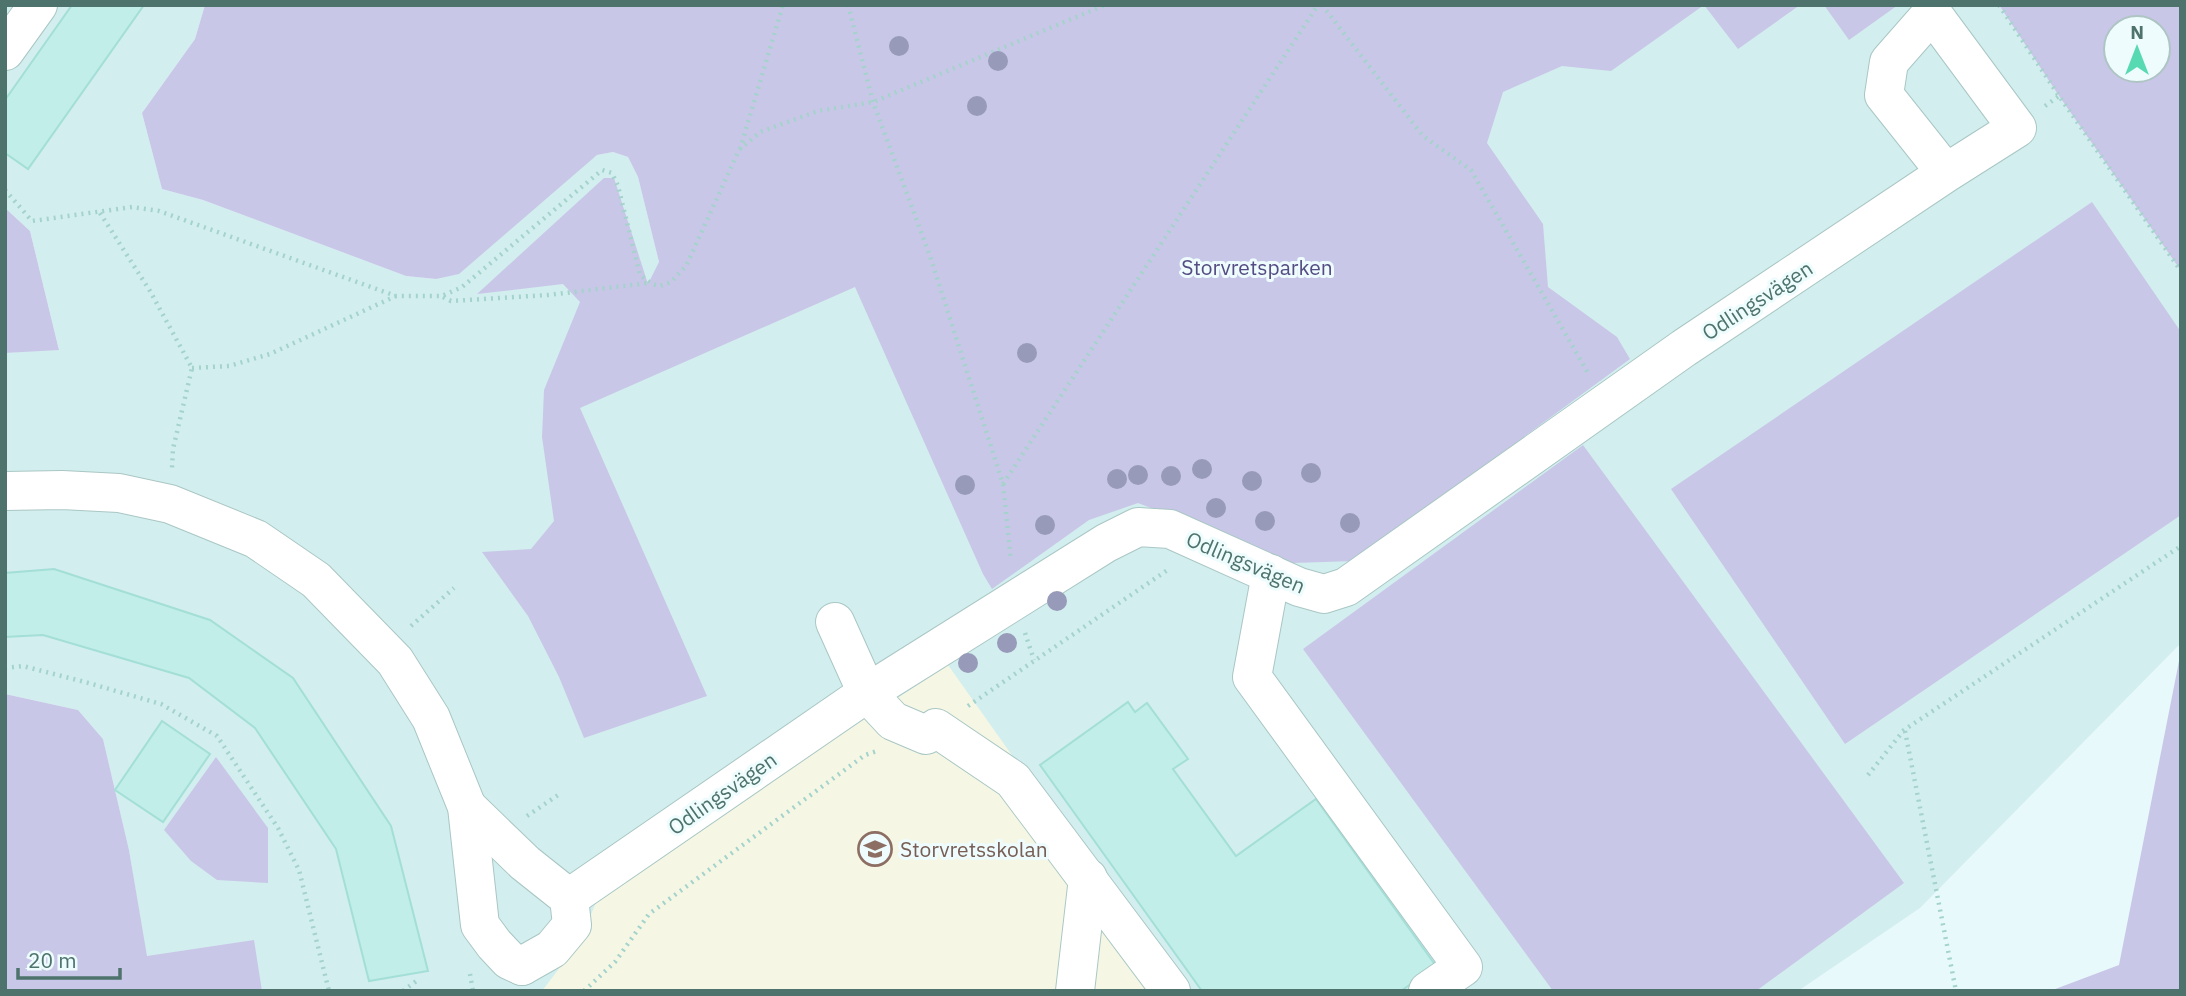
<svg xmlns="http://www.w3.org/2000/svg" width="2186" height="996" font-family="'IBM Plex Sans',sans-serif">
	<rect width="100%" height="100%" fill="#e7f9fb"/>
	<path fill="#d3eeef" d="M5 5H205L195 39 142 113 162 189 203 200 406 276 436 279 597 155 613 152 628 157 638 177 659 262 751 5H1999L2059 96 2181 271V643L1920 908 1798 991H152L129 850 103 739 78 710 5 694V353L59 349 30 231 5 208Z"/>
	<path fill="#f5f7e4" d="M948 665 1179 991H542L580 941 597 900 745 797Z"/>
	<g fill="#c9c7e7" fill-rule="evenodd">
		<path d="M205 5H1704L1611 71 1562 66 1503 92 1487 143 1543 224 1548 287 1617 337 1630 359 1355 561 1293 563 1138 503 1089 520 992 589 983 574 855 287 580 408 707 696 584 738 559 677 528 616 482 552 531 549 554 521 542 437 544 390 580 302 563 284 477 294 604 178H614L648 284 659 262 638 177 628 157 613 152 597 155 459 274 436 279 406 276 203 200 162 189 142 113 195 39Z"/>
		<path d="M1704 5H1800L1738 49Z"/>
		<path d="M1824 5H1898L1849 40Z"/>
		<path d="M1999 5H2181V271L2059 96ZM2116 28H2158V70H2116Z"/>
		<path d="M2092 202 2181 332V515L1845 744 1671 489Z"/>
		<path d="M5 208 30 231 59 350 5 353Z"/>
		<path d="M1583 445 1904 883 1756 991H1553L1303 649Z"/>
		<path d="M2181 651V991H2050L2119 965Z"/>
		<path d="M5 694 78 710 103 739 129 850 147 956 254 940 262 991H5Z"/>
		<path d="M216 757 268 828V883L217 880 191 861 164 830Z"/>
	</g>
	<g fill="#c1eee8" stroke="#a3dfd6" stroke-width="2">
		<path d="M72 5H144L28 169 5 153V100Z"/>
		<path d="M54 569 210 620 293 678 391 826 428 971 369 981 336 849 255 728 189 678 43 635 5 637V573Z"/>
		<path d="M1128 702 1135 712 1147 703 1188 759 1173 769 1236 856 1316 799 1436 966 1401 991H1202L1040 765Z"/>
		<path d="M162 721 210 754 163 822 115 790Z"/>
	</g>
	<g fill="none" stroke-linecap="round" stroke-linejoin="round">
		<g stroke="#a9c7c4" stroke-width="40">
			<g id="minor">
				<path d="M5 51 38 5"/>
				<path d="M5 491 62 490 119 493 170 504 256 539 316 580 395 661 431 718 467 807 480 925 494 944 509 960 522 966"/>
				<path d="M1271 574 1252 677 1463 967 1428 991"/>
				<path d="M835 622 867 693 893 721 926 735"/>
				<path d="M936 728 1013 780 1171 991"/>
				<path d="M467 807 525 863 569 898 572 925 552 949 522 966"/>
				<path d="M569 898 867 693 1106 543 1138 527 1170 529 1299 587 1324 594 1346 587 1684 348 1946 173 2017 128 1932 13 1889 62 1884 95 1946 173"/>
				<path d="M1075 991 1088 878"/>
			</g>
		</g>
		<g stroke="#a4d3cc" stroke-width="4.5" stroke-dasharray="2 5" stroke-linecap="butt">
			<path d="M848 5 873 102 930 256 1003 484 1011 560"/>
			<path d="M1322 5 1423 136 1471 170 1588 373"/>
			<path d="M1999 5 2059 96 2181 271"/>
			<path d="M2045 106 2059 96"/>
			<path d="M740 149 783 5"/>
			<path d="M5 190 32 221 132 207 159 211 396 296H442L462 287 602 170 612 173 618 186 640 275 652 284 660 286 671 282 686 266 739 150 760 132 818 111 873 102 1105 5"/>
			<path d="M100 213 150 291 192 368 173 449 172 468"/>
			<path d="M443 297 451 301 548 295 649 283"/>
			<path d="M192 368 229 366 270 354 396 296"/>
			<path d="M1003 484 1318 5"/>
			<path d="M411 626 454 588"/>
			<path d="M1025 633 1034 660"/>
			<path d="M5 668 23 666 85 682 161 704 217 736 278 828 299 870 329 991"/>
			<path d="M968 706 1169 569"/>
			<path d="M1905 731 1956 991"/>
			<path d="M1868 775 1904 730 2181 546"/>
			<path d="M527 816 561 793"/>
			<path d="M470 974 473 991"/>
			<path d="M403 991 419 979"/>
			<path d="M584 991 615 962 649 914 865 755 877 751"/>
		</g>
		<use href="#minor" stroke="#fff" stroke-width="38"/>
	</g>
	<g fill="#979ab9">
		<circle cx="899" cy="46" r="10"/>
		<circle cx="998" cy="61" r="10"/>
		<circle cx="977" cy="106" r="10"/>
		<circle cx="1027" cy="353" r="10"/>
		<circle cx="1202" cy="469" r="10"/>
		<circle cx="1311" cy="473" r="10"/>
		<circle cx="1138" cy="475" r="10"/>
		<circle cx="1171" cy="476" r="10"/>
		<circle cx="1117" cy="479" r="10"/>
		<circle cx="1252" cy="481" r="10"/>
		<circle cx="965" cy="485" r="10"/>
		<circle cx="1216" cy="508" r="10"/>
		<circle cx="1265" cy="521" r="10"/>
		<circle cx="1350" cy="523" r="10"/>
		<circle cx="1045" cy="525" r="10"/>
		<circle cx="1057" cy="601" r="10"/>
		<circle cx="1007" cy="643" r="10"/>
		<circle cx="968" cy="663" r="10"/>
	</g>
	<defs>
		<g id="school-ring" transform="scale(1.75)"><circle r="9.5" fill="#eefcfe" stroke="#8d6e63" stroke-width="1.5"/><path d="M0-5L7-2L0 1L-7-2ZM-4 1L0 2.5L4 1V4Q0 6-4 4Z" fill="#8d6e63"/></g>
	</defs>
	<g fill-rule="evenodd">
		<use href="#school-ring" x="875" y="849"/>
	</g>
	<g text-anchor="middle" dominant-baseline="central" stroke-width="6" stroke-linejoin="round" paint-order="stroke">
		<g font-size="21" fill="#554c83" stroke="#eefcfe">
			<text x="1257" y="267">Storvretsparken</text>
		</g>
		<g font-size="21" fill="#4e736c" stroke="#eefcfe">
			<text transform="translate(1757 300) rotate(-33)">Odlingsvägen</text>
			<text transform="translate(1246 562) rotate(23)">Odlingsvägen</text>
			<text transform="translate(722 793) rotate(-35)">Odlingsvägen</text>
		</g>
		<g font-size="21" fill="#785e54" stroke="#eefcfe" text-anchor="start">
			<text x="900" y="849">Storvretsskolan</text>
		</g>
	</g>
	<rect width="2186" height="996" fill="none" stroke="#4e736c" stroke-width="14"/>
	<g transform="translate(2137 49)"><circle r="33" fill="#eefcfe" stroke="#aec5c4" stroke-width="2"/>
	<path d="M0-5L12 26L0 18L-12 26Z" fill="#57dab1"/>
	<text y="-10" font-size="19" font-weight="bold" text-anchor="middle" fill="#4e736c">N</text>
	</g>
	<path d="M18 968v10h102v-10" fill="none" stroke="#4e736c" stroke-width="3.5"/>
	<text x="28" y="968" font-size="21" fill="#4e736c" stroke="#eefcfe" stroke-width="5" paint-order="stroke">20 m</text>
</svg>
